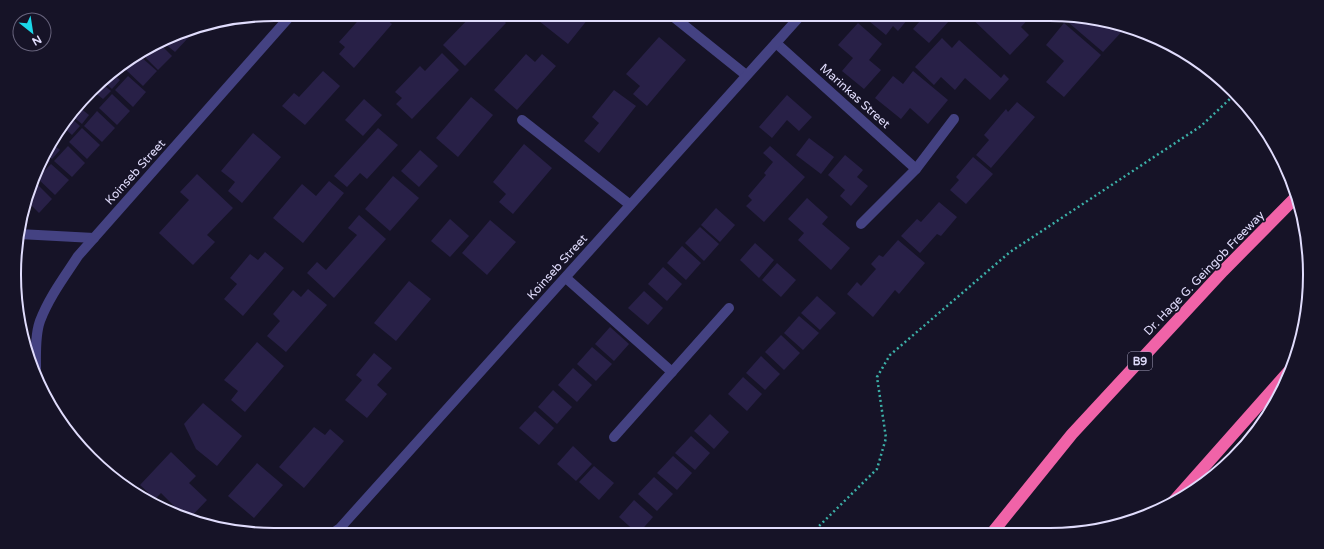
<svg xmlns="http://www.w3.org/2000/svg" width="1324" height="549" font-family="'Varela Round',sans-serif">
	<rect width="100%" height="100%" fill="#161327"/>
	<g fill="#282047">
		<path d="M364 14H380L392 24 354 68 339 54 345 47 339 42Z"/>
		<path d="M473 14H497L506 23 465 66 443 45Z"/>
		<path d="M544 14H555L558 16 560 14H592L568 44 539 21Z"/>
		<path d="M867 14H912L898 31 893 26 886 35 864 17Z"/>
		<path d="M926 14H941L949 21 929 43 913 29Z"/>
		<path d="M967 14H1033L1021 27 1029 35 1010 55Z"/>
		<path d="M1074 18 1095 21 1126 27 1103 52 1069 23Z"/>
		<path d="M858 23 882 44 869 60 881 70 864 89 842 71 853 58 838 45Z"/>
		<path d="M1064 23 1101 55 1064 97 1046 82 1064 61 1046 45Z"/>
		<path d="M182 33 188 38 175 52 164 43Z"/>
		<path d="M659 37 686 60 647 106 633 94 640 86 626 74Z"/>
		<path d="M942 38 952 48 959 40 1001 78 1004 74 1009 79 990 100 965 78 955 90 941 77 934 85 915 67Z"/>
		<path d="M161 45 172 56 158 70 143 55Z"/>
		<path d="M442 53 459 70 412 119 396 104 402 98 395 92 420 66 425 71Z"/>
		<path d="M526 54 535 62 542 54 556 66 517 110 494 90Z"/>
		<path d="M141 57 157 71 143 86 125 69 133 61Z"/>
		<path d="M323 71 340 86 305 125 282 106 294 93 299 97Z"/>
		<path d="M913 71 948 100 928 124 910 108 901 119 875 98 893 76 903 84Z"/>
		<path d="M112 73 120 80 112 89 102 80Z"/>
		<path d="M128 76 146 92 133 107 115 90Z"/>
		<path d="M100 82 111 91 103 99 93 91Z"/>
		<path d="M614 90 636 106 599 153 584 141 599 123 592 117Z"/>
		<path d="M112 94 130 111 117 125 99 108Z"/>
		<path d="M787 95 812 117 799 131 787 120 772 138 759 127Z"/>
		<path d="M471 97 493 115 458 157 436 138Z"/>
		<path d="M364 99 382 115 363 136 345 120Z"/>
		<path d="M1017 102 1035 117 991 168 976 155 989 140 984 135 1006 109 1008 112Z"/>
		<path d="M79 107 89 115 82 124 72 116Z"/>
		<path d="M97 111 115 128 102 142 84 126Z"/>
		<path d="M71 118 80 126 72 135 63 127Z"/>
		<path d="M82 128 100 145 87 159 69 142Z"/>
		<path d="M378 128 398 145 367 179 360 173 347 187 334 176Z"/>
		<path d="M253 133 281 157 242 203 228 191 235 182 221 171Z"/>
		<path d="M809 138 834 157 821 174 796 155Z"/>
		<path d="M50 142 60 150 52 159 46 154Z"/>
		<path d="M524 144 552 168 513 214 499 202 506 194 493 182Z"/>
		<path d="M68 146 85 163 72 177 54 161Z"/>
		<path d="M770 146 805 177 764 222 746 206 752 200 748 196 766 175 764 173 773 162 763 153Z"/>
		<path d="M420 150 438 166 419 187 401 171Z"/>
		<path d="M845 155 863 170 857 177 868 186 851 206 840 196 845 190 828 175Z"/>
		<path d="M45 156 50 161 43 169 41 168Z"/>
		<path d="M973 157 993 174 966 204 950 190 959 180 956 177Z"/>
		<path d="M51 164 69 180 55 195 37 178Z"/>
		<path d="M197 174 233 208 207 235 215 242 193 265 159 233 189 200 180 192Z"/>
		<path d="M393 176 419 198 390 231 365 209Z"/>
		<path d="M329 181 344 193 303 243 273 218 302 184 316 196Z"/>
		<path d="M36 183 52 199 39 213 29 203Z"/>
		<path d="M807 198 828 217 822 224 850 248 831 270 798 240 804 233 788 219Z"/>
		<path d="M939 202 957 217 941 236 937 234 920 253 901 236 917 219 921 222Z"/>
		<path d="M716 208 735 225 720 242 701 225Z"/>
		<path d="M359 215 386 239 334 298 307 273 317 262 326 270 357 235 348 228Z"/>
		<path d="M450 219 469 236 450 257 431 241Z"/>
		<path d="M490 220 516 242 487 275 462 253Z"/>
		<path d="M700 227 719 244 704 261 685 243Z"/>
		<path d="M898 240 925 263 899 294 895 290 873 317 847 294 857 282 861 286 876 269 871 264 879 255 883 257Z"/>
		<path d="M755 243 774 260 759 278 740 260Z"/>
		<path d="M682 246 701 263 686 280 667 263Z"/>
		<path d="M265 252 284 268 243 316 224 299 237 284 230 278 250 254 258 260Z"/>
		<path d="M777 263 796 280 781 297 762 280Z"/>
		<path d="M663 267 682 284 667 301 648 284Z"/>
		<path d="M409 281 431 299 396 341 374 323Z"/>
		<path d="M308 289 327 305 286 352 267 336 280 321 273 314 293 290 301 297Z"/>
		<path d="M644 291 663 308 648 325 628 308Z"/>
		<path d="M817 296 836 313 820 330 801 313Z"/>
		<path d="M799 316 819 333 803 350 784 333Z"/>
		<path d="M610 327 629 344 614 361 595 344Z"/>
		<path d="M781 335 800 353 784 370 765 352Z"/>
		<path d="M257 342 284 366 245 412 231 400 238 391 224 380Z"/>
		<path d="M592 347 612 364 596 381 577 364Z"/>
		<path d="M374 353 392 368 377 385 387 394 367 418 345 400 362 380 356 375Z"/>
		<path d="M761 356 780 374 765 390 746 373Z"/>
		<path d="M573 368 592 385 577 402 558 385Z"/>
		<path d="M743 377 762 394 747 411 728 394Z"/>
		<path d="M553 390 572 407 557 424 538 407Z"/>
		<path d="M203 403 242 436 217 466 196 449 184 424Z"/>
		<path d="M535 411 554 428 539 445 519 428Z"/>
		<path d="M710 414 729 432 714 449 694 431Z"/>
		<path d="M314 427 325 435 330 429 344 441 304 488 279 467Z"/>
		<path d="M691 436 710 453 695 470 675 453Z"/>
		<path d="M573 446 592 464 576 481 557 464Z"/>
		<path d="M171 452 196 476 189 483 207 500 188 520 161 493 155 499 140 485Z"/>
		<path d="M673 456 692 473 677 490 657 473Z"/>
		<path d="M257 463 283 485 254 518 228 496Z"/>
		<path d="M594 466 614 483 599 500 579 482Z"/>
		<path d="M654 477 673 494 657 511 638 494Z"/>
		<path d="M634 500 653 517 638 534 619 517Z"/>
	</g>
	<g fill="none" stroke-linecap="round" stroke-linejoin="round">
		<path stroke="#3cb0a8" stroke-width="2.5" stroke-dasharray="2 3" stroke-linecap="butt" d="M812 533 877 469 886 438 877 377 890 355 1010 252 1201 126 1232 97 1234 92"/>
		<g stroke="#444282" stroke-width="10">
			<path d="M670 14 746 75"/>
			<path d="M522 120 629 204"/>
			<path d="M861 224 916 169 954 119"/>
			<path d="M19 234 94 238"/>
			<path d="M566 278 672 372"/>
			<path d="M614 437 729 308"/>
		</g>
		<g stroke="#444282" stroke-width="10">
			<path d="M776 43 916 169"/>
			<path d="M36 368C36 353 35 335 40 321 49 297 65 276 78 256L292 14"/>
			<path d="M330 535 340 528 802 14"/>
		</g>
		<g stroke="#f063a8" stroke-width="12">
			<path d="M1173 502 1290 370"/>
			<path d="M992 533 1072 434 1223 271 1297 196"/>
		</g>
	</g>
	<g text-anchor="middle" dominant-baseline="central" stroke-width="3.5" stroke-linejoin="round" paint-order="stroke">
		<rect fill="#161327" stroke="#a3a0bc" stroke-width="1" x="1128" y="352" width="24" height="18" rx="3"/>
		<g font-size="11" font-weight="bold" fill="#e0dcfc">
			<text x="1140" y="361">B9</text>
		</g>
		<g font-size="12" fill="#e0dcfc" stroke="#161327">
			<text transform="translate(855 96) rotate(42)">Marinkas Street</text>
			<text transform="translate(135 172) rotate(-48)">Koinseb Street</text>
			<text transform="translate(557 267) rotate(-48)">Koinseb Street</text>
			<text transform="translate(1204 273) rotate(-46)">Dr. Hage G. Geingob Freeway</text>
		</g>
	</g>
	<path d="M0 0H1324V549H0ZM274 21H1050A253 253 0 0 1 1303 274V275A253 253 0 0 1 1050 528H274A253 253 0 0 1 21 275V274A253 253 0 0 1 274 21Z" fill="#161327" fill-rule="evenodd"/>
	<path fill="none" stroke="#e0dcfc" stroke-width="2" d="M274 21H1050A253 253 0 0 1 1303 274V275A253 253 0 0 1 1050 528H274A253 253 0 0 1 21 275V274A253 253 0 0 1 274 21Z"/>
	<g transform="translate(32 32) rotate(150)"><circle r="19" fill="#161327" stroke="#67637c"/>
	<path d="M0-3L7 15L0 10L-7 15Z" fill="#1bd7e9"/>
	<text y="-6" font-size="11" font-weight="bold" text-anchor="middle" fill="#e0dcfc">N</text>
	</g>
</svg>
